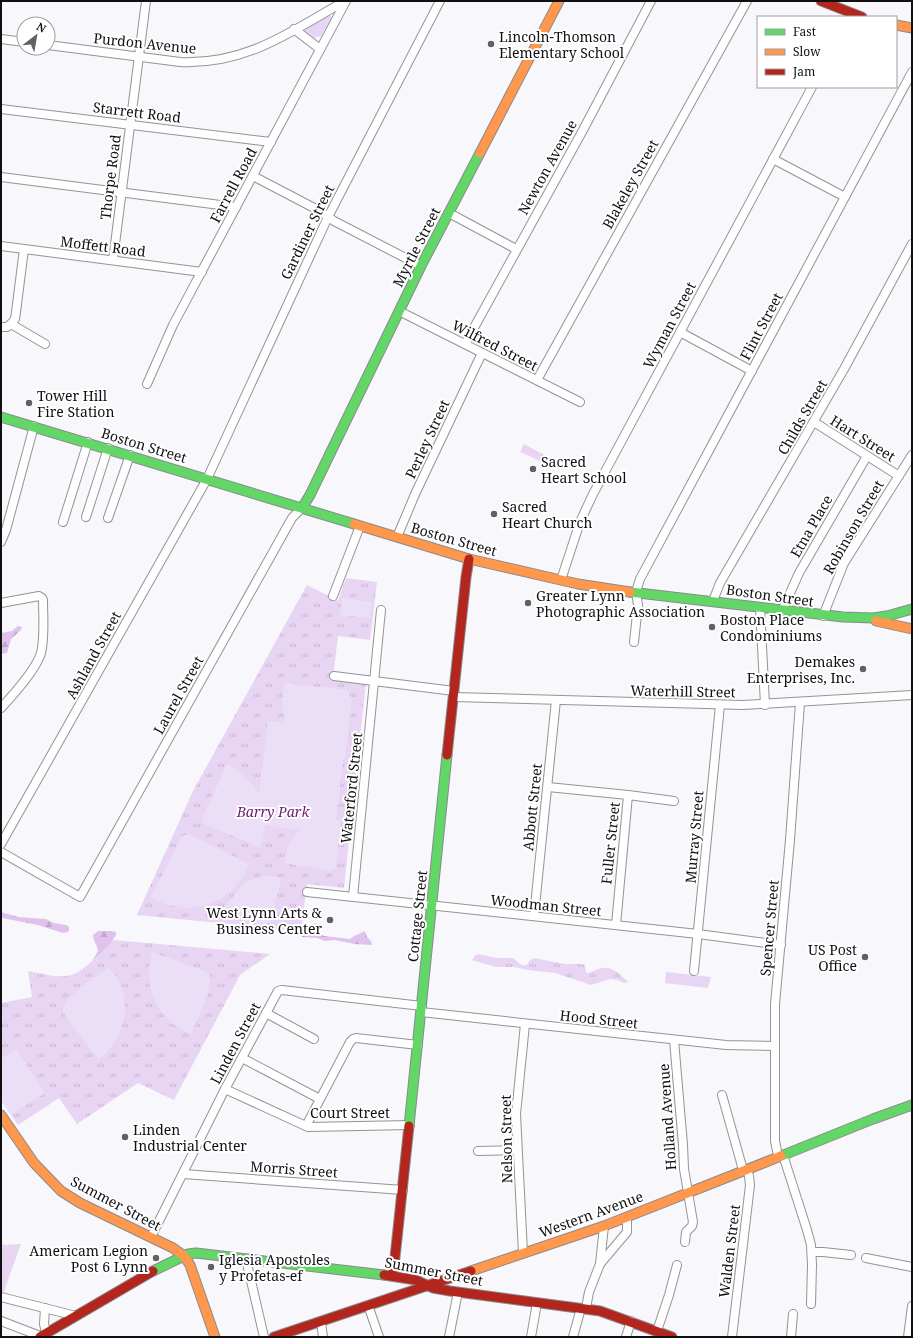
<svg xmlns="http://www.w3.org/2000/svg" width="913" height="1338" font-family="'Noto Serif',serif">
	<defs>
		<pattern id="forest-firs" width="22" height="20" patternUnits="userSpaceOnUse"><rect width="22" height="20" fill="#e0c2ed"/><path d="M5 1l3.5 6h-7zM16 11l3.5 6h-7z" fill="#bfa6ca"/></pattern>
		<pattern id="park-tufts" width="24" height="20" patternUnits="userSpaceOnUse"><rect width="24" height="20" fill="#e8d5f4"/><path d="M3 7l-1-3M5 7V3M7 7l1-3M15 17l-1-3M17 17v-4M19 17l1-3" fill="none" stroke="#c6b6d0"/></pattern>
	</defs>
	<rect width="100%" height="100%" fill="#f7f7fc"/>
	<g fill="#e8d5f4">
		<path d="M328 15 331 16V18L321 36 314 38 305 32 304 29Z"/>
		<path d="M666 972 711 977 708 988 665 983Z"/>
		<path d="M1 1236 3 1245 21 1244 3 1294 1 1293Z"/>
	</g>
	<g fill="url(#forest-firs)">
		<path d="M18 626 22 627 21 630 11 639 7 653 1 654V633L12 631Z"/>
		<path d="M1 912 18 917 46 919 54 923 66 925 69 927V930L68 932 63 933 38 925 2 918Z"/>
		<path d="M315 923 320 926V934L324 936 350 939 354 936 365 931 367 937 371 941 372 945 354 944 335 940 325 941 317 938 302 937V935L303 934H309Z"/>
		<path d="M98 931H111L116 932V935L107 949 92 961 98 951C97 944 93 941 93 935Z"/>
	</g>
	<g fill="url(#park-tufts)">
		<path d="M524 444 548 457 545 463 520 452Z"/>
		<path d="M346 578 377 582 370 640 338 636 333 678 366 682 344 888 307 884 301 931 137 915 193 791 307 585 338 601Z"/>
		<path d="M114 940 270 954 240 975 174 1100 138 1083 77 1124 59 1098 18 1125 1 1100V1003L32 997 28 971C41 973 57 979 71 975 84 972 104 949 114 940Z"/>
		<path d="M478 954 496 958H513C518 961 520 967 527 965L530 960 534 958 565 964H581L585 965 586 972 589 973C608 963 614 968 628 982L624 983 618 980 610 979 591 985 555 973 528 970 514 967H496L472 960 475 956Z"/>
	</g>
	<g fill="#ebdff8">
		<path d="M342 598 372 602 370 618 340 615Z"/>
		<path d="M285 683 347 690 352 699 345 759 343 760 336 820 341 822 336 867 330 871 284 863 288 846 299 830 265 826 263 838 259 847 204 824 202 818 227 764C242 771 251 781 259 794L268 721 285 723 282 702Z"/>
		<path d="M189 834 249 864C233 905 189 920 151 897L182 836Z"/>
		<path d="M262 876H271L281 878 271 921 264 925 221 915 225 907 244 883Z"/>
		<path d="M152 952 209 973C214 989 197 1018 191 1034 157 1021 142 986 152 952Z"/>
		<path d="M109 967C135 998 127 1034 99 1060L66 1017C64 1013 62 1010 64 1005 69 994 99 975 109 967Z"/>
		<path d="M16 1049 45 1093 11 1115 1 1100V1059Z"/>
	</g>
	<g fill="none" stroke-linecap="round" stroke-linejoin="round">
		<g stroke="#949496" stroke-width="10">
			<g id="street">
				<path d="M294 29 320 49"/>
				<path d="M1 39 24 42"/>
				<path d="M48 45 180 62C246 65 290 32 345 1"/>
				<path d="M1 109 271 142"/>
				<path d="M773 159 845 197"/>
				<path d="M253 176 320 211 334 221 421 266"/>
				<path d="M1 177 236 207"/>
				<path d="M449 213 516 249"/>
				<path d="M1 246 202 272"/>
				<path d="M113 260 146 1"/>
				<path d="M399 311 580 402"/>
				<path d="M11 324 15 319 16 312 24 249"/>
				<path d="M11 324 45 344"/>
				<path d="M1 327H7L11 324"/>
				<path d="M680 332 752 371"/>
				<path d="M465 344 583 130 651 1"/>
				<path d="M537 380 747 1"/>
				<path d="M147 384 173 325 346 1"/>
				<path d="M814 422 899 476"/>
				<path d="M86 517 108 448"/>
				<path d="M108 518 130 455"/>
				<path d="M63 522 88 442"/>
				<path d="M397 537 416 492 482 353"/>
				<path d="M1 542 6 530 34 426"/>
				<path d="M561 580 580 522 593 494 812 87"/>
				<path d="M333 596 360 526"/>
				<path d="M713 601 720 583 844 369 912 244"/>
				<path d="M1 603 39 596 42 598 43 600C43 616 45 637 41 653 36 670 14 694 1 708"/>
				<path d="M760 607 765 705"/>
				<path d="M782 611 799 573 867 456"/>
				<path d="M823 616 844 563 912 455"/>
				<path d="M634 642 638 605 636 592 640 579 912 72"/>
				<path d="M334 676 454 691"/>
				<path d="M454 697 743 705 912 695"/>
				<path d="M548 787 628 795 616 925"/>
				<path d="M628 795 674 801"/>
				<path d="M1 844 207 479 328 217 440 1"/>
				<path d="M1 852 80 897 292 518 302 508"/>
				<path d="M307 892 698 934 781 945"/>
				<path d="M353 897 381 610"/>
				<path d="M534 916 556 700"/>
				<path d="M694 971 720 705"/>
				<path d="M421 1012 726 1045 775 1046"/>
				<path d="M266 1013 314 1039"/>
				<path d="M674 1040 683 1145 684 1169 693 1222 692 1226 686 1232 685 1242"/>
				<path d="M242 1058 320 1099"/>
				<path d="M225 1089 308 1127 410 1125"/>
				<path d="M722 1095 743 1170"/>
				<path d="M306 1126 350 1042 353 1039 356 1038 418 1045"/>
				<path d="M478 1151 517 1150"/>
				<path d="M783 1155 807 1230 811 1245 812 1265 811 1304"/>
				<path d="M778 1156 775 1141V1004L790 840 800 703"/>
				<path d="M183 1174 403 1190"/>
				<path d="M151 1237 225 1089 278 991 282 990 422 1006"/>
				<path d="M812 1252H823L851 1255"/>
				<path d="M523 1253 516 1114 525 1024"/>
				<path d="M866 1258 912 1267"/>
				<path d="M246 1259 264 1337"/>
				<path d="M600 1264 627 1232V1217"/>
				<path d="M1 1297 76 1316"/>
				<path d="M368 1305 379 1337"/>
				<path d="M45 1308 44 1324 46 1332"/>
				<path d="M586 1308 589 1292 600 1264 604 1226"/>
				<path d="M1 1321 40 1336"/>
				<path d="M321 1322 323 1337"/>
				<path d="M657 1331 669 1295 677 1265"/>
				<path d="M449 1337 458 1292"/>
				<path d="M531 1337 537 1303"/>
				<path d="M573 1337 581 1308"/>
				<path d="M626 1337 631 1321"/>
				<path d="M732 1337 750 1185 749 1176 747 1169"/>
				<path d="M791 1337 793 1314"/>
				<path d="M908 1337 912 1306"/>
			</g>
		</g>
		<g stroke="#8b8b8d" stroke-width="11">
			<g id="fast">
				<path d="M1 417 354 524"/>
				<path d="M302 508 310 495 421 266 480 153"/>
				<path d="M630 592 843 617 873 618 887 616 912 609"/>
				<path d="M409 1126 447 755"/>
				<path d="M781 1156 873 1119 912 1105"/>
				<path d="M153 1271 188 1254 196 1253 384 1275"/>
			</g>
		</g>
		<g stroke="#8b8b8d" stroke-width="11">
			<g id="slow">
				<path d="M896 25 912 28"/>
				<path d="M480 153 559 1"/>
				<path d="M354 524 469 559 578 584 630 592"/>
				<path d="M876 621 912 629"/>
				<path d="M1 1115 34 1163 61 1191 80 1203 173 1248 184 1256 190 1265 215 1337"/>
				<path d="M471 1271 604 1226 781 1156"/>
			</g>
		</g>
		<g stroke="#8b8b8d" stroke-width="11">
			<g id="jam">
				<path d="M821 1 862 17"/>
				<path d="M447 755 466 577 469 559"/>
				<path d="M384 1275 416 1280 433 1288 450 1291 600 1311 672 1337"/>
				<path d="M393 1276 409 1126"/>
				<path d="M40 1337 153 1271"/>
				<path d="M274 1337 471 1271"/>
			</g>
		</g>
		<use href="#street" stroke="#fefeff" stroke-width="8"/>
		<use href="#fast" stroke="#63d668" stroke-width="9"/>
		<use href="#slow" stroke="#ff974d" stroke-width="9"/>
		<use href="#jam" stroke="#b3261e" stroke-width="9"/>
	</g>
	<g fill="#616163" stroke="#fff" stroke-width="1.5">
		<circle cx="491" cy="44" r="4"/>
		<circle cx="29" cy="403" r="4"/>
		<circle cx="533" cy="469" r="4"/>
		<circle cx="494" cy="514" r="4"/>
		<circle cx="528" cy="603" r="4"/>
		<circle cx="712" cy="627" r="4"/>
		<circle cx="863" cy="669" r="4"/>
		<circle cx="330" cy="920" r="4"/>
		<circle cx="865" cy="957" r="4"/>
		<circle cx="125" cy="1137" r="4"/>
		<circle cx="156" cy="1258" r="4"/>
		<circle cx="211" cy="1267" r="4"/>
	</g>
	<g text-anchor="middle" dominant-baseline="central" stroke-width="4" stroke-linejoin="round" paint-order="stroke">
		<g font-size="14" fill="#101010" stroke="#fff" text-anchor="start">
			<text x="499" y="36">Lincoln-Thomson<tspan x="499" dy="16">Elementary School</tspan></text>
			<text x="37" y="395">Tower Hill<tspan x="37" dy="16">Fire Station</tspan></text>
			<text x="541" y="461">Sacred<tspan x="541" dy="16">Heart School</tspan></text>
			<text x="502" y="506">Sacred<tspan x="502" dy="16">Heart Church</tspan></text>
			<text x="536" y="595">Greater Lynn<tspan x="536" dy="16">Photographic Association</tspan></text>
			<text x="720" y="619">Boston Place<tspan x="720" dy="16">Condominiums</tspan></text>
			<text x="855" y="661" text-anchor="end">Demakes<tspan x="855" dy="16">Enterprises, Inc.</tspan></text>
			<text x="322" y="912" text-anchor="end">West Lynn Arts &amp;<tspan x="322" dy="16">Business Center</tspan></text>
			<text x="857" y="949" text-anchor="end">US Post<tspan x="857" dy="16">Office</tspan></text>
			<text x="133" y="1129">Linden<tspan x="133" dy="16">Industrial Center</tspan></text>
			<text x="148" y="1250" text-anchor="end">Americam Legion<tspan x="148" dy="16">Post 6 Lynn</tspan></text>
			<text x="219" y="1259">Iglesia Apostoles<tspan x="219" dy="16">y Profetas-ef</tspan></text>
		</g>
		<g font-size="14" fill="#101010" stroke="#fff">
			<text transform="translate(145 43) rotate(6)">Purdon Avenue</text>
			<text transform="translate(137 112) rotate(7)">Starrett Road</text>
			<text transform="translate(547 167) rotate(-61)">Newton Avenue</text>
			<text transform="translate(110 177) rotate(-83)">Thorpe Road</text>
			<text transform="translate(630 184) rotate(-61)">Blakeley Street</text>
			<text transform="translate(233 185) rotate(-62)">Farrell Road</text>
			<text transform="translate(307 232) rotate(-64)">Gardiner Street</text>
			<text transform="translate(103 246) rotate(7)">Moffett Road</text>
			<text transform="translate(416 247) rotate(-63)">Myrtle Street</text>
			<text transform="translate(669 325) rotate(-62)">Wyman Street</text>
			<text transform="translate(761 326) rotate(-62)">Flint Street</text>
			<text transform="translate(495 345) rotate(27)">Wilfred Street</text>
			<text transform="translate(802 417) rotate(-60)">Childs Street</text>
			<text transform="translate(863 438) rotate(32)">Hart Street</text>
			<text transform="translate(427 439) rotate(-65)">Perley Street</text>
			<text transform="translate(144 445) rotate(17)">Boston Street</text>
			<text transform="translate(811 526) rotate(-60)">Etna Place</text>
			<text transform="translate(853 527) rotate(-60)">Robinson Street</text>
			<text transform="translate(454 539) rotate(16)">Boston Street</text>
			<text transform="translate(770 595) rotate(8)">Boston Street</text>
			<text transform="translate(93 655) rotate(-61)">Ashland Street</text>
			<text transform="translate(683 691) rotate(1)">Waterhill Street</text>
			<text transform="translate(178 695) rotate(-61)">Laurel Street</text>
			<text transform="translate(351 788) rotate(-84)">Waterford Street</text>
			<text transform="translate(532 807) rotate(-84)">Abbott Street</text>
			<text transform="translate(694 837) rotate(-85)">Murray Street</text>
			<text transform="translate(610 843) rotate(-84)">Fuller Street</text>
			<text transform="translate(546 905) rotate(6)">Woodman Street</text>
			<text transform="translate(417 916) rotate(-84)">Cottage Street</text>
			<text transform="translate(769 928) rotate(-85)">Spencer Street</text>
			<text transform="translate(599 1019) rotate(6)">Hood Street</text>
			<text transform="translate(235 1043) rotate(-62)">Linden Street</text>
			<text x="350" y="1112">Court Street</text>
			<text transform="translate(667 1117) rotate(-94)">Holland Avenue</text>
			<text transform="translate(506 1139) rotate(-91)">Nelson Street</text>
			<text transform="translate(294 1169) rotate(4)">Morris Street</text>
			<text transform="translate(116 1203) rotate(28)">Summer Street</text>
			<text transform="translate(591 1214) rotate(-20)">Western Avenue</text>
			<text transform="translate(729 1251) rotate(-83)">Walden Street</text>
			<text transform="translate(434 1271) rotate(11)">Summer Street</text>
		</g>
		<g font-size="14" font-style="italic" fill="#6d1a6f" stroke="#fff">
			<text x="273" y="811">Barry Park</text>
		</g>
	</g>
	<rect width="913" height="1338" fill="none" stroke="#101010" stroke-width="4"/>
	<rect x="757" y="16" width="140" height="72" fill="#ffffff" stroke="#9f9f9f"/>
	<rect x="765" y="29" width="20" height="6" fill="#63d668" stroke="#9f9f9f"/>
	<text x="793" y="36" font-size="12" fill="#101010">Fast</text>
	<rect x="765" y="49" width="20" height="6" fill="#ff974d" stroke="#9f9f9f"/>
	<text x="793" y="56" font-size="12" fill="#101010">Slow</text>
	<rect x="765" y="69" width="20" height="6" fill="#b3261e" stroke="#9f9f9f"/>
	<text x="793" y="76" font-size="12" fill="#101010">Jam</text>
	<g transform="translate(36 36) rotate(31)"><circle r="19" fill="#ffffff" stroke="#9f9f9f"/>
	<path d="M0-3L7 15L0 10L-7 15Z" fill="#616163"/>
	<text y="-6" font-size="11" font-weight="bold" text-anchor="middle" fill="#101010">N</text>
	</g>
</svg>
